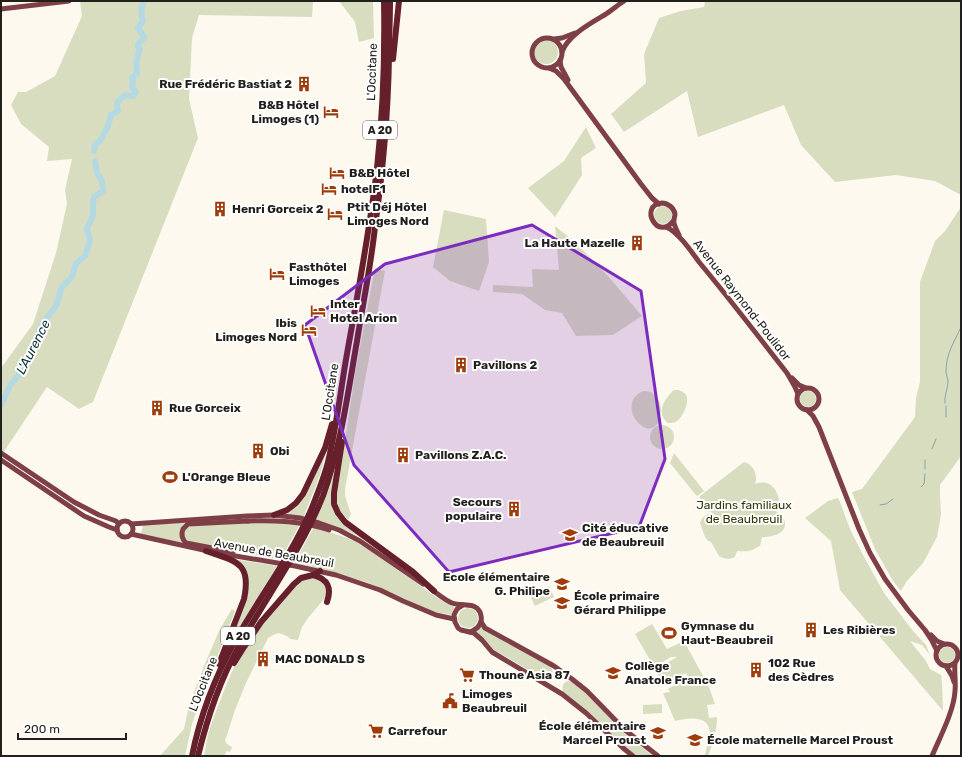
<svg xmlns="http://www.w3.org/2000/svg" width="962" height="757" font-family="Rubik,sans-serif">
	<rect width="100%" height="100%" fill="#fdf9ef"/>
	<g fill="#d8ddc0">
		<path d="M80 1H313L312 17 199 15 192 38 189 99 198 138 93 402 79 409 47 387 1 456V368L33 324 56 253 67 204 65 190 72 159 47 161 49 147 21 124 11 105 18 92H26L55 76 82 16Z"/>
		<path d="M339 1H373L374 38 359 42 355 22Z"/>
		<path d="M705 1H961V195L935 181 896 175 835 182 801 145 784 105 698 137 687 91 624 132 611 114 646 83 644 54 659 18 681 11 704 7Z"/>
		<circle cx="546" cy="52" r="12"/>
		<path d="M586 127 596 148 581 158 582 175 555 217 528 188 564 161Z"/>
		<circle cx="663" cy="215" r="9"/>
		<path d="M961 207V456L940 485V495L941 515 937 537 923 563 906 582 901 591 893 581 875 549 852 492 862 489 915 417 916 398 920 382V282L935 241 945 231Z"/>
		<path d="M444 210 486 219 489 262 479 291 450 281 433 267Z"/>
		<path d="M555 226 575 242 608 276 642 316 613 335 576 336 562 313 545 310 522 294 493 292V285L533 287 532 269 559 270Z"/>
		<path d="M375 268 385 271 345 489V496L351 514 348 520C338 510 337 506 337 493L356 368Z"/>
		<path d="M674 390H679C681 391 685 393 686 395 690 402 683 417 677 421 674 423 671 423 668 423 655 413 665 398 674 390Z"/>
		<circle cx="808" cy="399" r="8"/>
		<path d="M643 391C653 390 660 398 661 408 661 413 660 419 658 423 645 443 615 403 643 391Z"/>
		<circle cx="662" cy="437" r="12"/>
		<path d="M328 445 320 475 303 518 279 515 294 508Z"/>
		<path d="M674 453 704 491 697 496 695 494 670 463Z"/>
		<path d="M744 462C754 465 758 475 755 484 768 479 777 487 779 500L774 510C776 512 780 513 782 516 784 518 785 521 785 524 785 535 770 537 762 537L760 546C751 551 748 552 737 551L735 557 729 559 723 558 719 556 711 542 708 541 705 537 700 523C703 515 706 515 713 512 701 511 699 508 700 496Z"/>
		<path d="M337 464 335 512 369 542 348 531 316 520 326 497Z"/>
		<path d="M838 498 840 502 850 529 862 553 884 593 913 631 926 645 930 655 922 645 910 641 926 661 930 669 941 675 942 683 943 711 840 590 831 541 805 518 828 501Z"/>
		<path d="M216 521 185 524C178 529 178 536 183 542L235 554 141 534 143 525Z"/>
		<path d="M261 522 300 524 280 560 191 542C184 540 182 535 186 529L190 526Z"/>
		<path d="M314 527C331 533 349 537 365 547L442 601 454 607V609L452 615 430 611 388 591 366 582 335 573 294 563Z"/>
		<path d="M239 560 277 566 228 645 249 587 237 561Z"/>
		<path d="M314 577 325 583 327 593 325 598 308 618 302 627 298 640 290 639 287 636 279 633 275 634 268 638 246 683 235 710 225 741 227 744 232 747 230 752 227 751 224 756H204L208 734 213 719 227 683 235 665 265 621 300 581Z"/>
		<path d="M549 586 554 597 535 606 530 596Z"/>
		<circle cx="468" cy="618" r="10"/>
		<path d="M232 609 235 611 207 683 192 724 185 756H160L184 729 189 705 206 661 220 629Z"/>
		<path d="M652 624 667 649 684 641 709 687 715 704 707 705 709 718 717 717C717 731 713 743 708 756L705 755C706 748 710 740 710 734 710 714 688 718 675 721L663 693 670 692 668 689 688 677 686 673 664 685 655 670 677 657H671L654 667 635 634Z"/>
		<path d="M481 627 549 665C556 672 552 681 542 678L491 648 481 636 477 632Z"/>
		<circle cx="947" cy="655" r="8"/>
		<path d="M568 681H571L574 683 596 703 624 733 653 756H636L627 750 563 692C562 687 562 683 568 681Z"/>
		<path d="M662 704V713L643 714V705Z"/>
	</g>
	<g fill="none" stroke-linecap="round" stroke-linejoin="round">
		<g stroke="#89a2a7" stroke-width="1">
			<path d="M945 403C944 395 948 389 948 381 948 378 946 375 946 372 946 353 954 343 961 327"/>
			<path d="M946 406V417"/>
			<path d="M932 449 936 439"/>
			<path d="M925 469V460"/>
			<path d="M921 487 924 484 925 474"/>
			<path d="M880 505 886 504 893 499"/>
		</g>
		<g stroke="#b5d9e3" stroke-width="6">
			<path d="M94 151 95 145 100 141 108 126 111 115 118 111 117 103 125 95 133 96 136 92 132 87 133 81 132 77 137 74C136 65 136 57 140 49L138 46V44C150 34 142 37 138 28L143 21C139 11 143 10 143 1"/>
			<path d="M1 405 11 384 18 376 29 357 33 353 34 345 36 339H40V335L39 330 48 316 56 306 62 287 72 277 76 263 85 256 90 241 87 228 93 216V205L94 197 103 191 102 181 97 173 95 161"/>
		</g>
		<g stroke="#7e4046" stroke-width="5">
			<path d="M1 9 69 1"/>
			<circle cx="547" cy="53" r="15"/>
			<path d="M554 39 562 38 575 33"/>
			<path d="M562 52C568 35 591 23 606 14 612 10 618 5 624 1"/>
			<path d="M560 60 561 67 568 80"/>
			<path d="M549 68 556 71 564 79 641 184 652 198 659 204"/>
			<path d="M674 220C658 243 638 205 662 203 668 203 674 208 675 214 675 217 673 220 674 223 675 227 677 231 679 235"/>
			<path d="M666 227C678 232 691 251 699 262 729 298 758 336 787 373L795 387 798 394"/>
			<path d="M792 378 799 385 806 388"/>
			<circle cx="808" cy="399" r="11"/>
			<path d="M807 410 813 416 819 427 859 529 870 553 885 579 908 610 925 630 931 639 937 651"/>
			<path d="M1 453 74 502 99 515 116 521 119 524"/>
			<path d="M1 460 84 516 109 527 117 530"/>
			<path d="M246 521C275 520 302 521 329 530"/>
			<circle cx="125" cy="529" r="8"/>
			<path d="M131 524 247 516 274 515 300 518 319 523 339 530 360 541 423 584"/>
			<path d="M131 534 208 551"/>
			<path d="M233 552 186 543C182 539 181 534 183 529L188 524 248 521"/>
			<path d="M218 553 295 566 336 575 380 590 403 601 436 615 454 619"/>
			<path d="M431 589C438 594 445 600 452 603 462 607 474 601 480 612 481 615 482 618 481 621 480 627 475 630 470 632"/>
			<path d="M463 605 457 609 454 615 455 622 458 628 461 630 474 633 482 640 492 652 562 694 586 713 623 748 633 756"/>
			<path d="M481 622 485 628 554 666 572 679 587 691 625 730 658 756"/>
			<path d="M931 635 937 641 944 644"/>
			<circle cx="947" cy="655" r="11"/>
			<path d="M946 666 952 676 954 682"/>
			<path d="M932 756C940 737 954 711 955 691 956 682 954 672 955 663"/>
		</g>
		<g stroke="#66202b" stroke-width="6">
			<path d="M393 59 399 1"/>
			<path d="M342 442 334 493V504L338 513 345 522 413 572 434 591"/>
			<path d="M274 515 287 510 296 503 303 494 325 448 332 424"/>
			<path d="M206 551C235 561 252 562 244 599L219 664"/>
			<path d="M313 575C328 579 332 588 327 602"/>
			<path d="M234 663 244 647 261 622 294 584 301 578 313 575 320 571"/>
			<path d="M192 756C200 716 215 677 235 641 259 597 291 557 311 510 317 495 324 478 328 462 337 425 341 386 348 348 359 288 370 228 377 168 383 113 385 56 384 1"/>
			<path d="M198 756C207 719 219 682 238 648 266 597 301 551 323 496 341 446 348 392 357 341 363 303 371 265 375 227 383 170 388 114 389 57 389 38 390 19 390 1"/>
		</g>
	</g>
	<path fill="#7b2cbf" fill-opacity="0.2" stroke="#7b2cbf" stroke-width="3" stroke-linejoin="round" d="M532 225 641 291 665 459 639 527 449 572 354 465 305 325 385 264Z"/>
	<defs>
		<g id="building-bare" transform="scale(1.2)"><path d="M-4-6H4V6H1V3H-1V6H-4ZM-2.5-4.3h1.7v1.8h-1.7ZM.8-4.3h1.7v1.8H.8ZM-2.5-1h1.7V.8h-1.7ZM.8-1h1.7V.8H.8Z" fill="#a03c09" stroke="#fff" stroke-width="2.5" paint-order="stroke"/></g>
		<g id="hotel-bare" transform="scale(1.2)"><path d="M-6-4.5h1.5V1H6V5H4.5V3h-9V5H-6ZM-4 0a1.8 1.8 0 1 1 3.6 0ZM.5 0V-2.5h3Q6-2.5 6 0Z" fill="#a03c09" stroke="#fff" stroke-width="2.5" paint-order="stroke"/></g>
		<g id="stadium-bare" transform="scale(1.2)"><path d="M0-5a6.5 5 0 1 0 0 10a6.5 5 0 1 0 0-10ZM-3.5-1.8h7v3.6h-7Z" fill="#a03c09" stroke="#fff" stroke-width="2.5" paint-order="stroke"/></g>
		<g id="school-bare" transform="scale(1.2)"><path d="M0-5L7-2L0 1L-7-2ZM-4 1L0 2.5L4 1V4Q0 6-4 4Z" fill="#a03c09" stroke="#fff" stroke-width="2.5" paint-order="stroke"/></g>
		<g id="supermarket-bare" transform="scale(1.2)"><path d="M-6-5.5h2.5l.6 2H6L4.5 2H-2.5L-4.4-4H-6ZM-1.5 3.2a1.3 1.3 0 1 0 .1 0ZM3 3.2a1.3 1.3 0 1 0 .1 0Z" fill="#a03c09" stroke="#fff" stroke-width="2.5" paint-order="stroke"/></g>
		<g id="civic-bare" transform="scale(1.2)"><path d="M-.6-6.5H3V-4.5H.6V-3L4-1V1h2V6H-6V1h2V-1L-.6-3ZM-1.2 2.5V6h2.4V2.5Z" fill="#a03c09" stroke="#fff" stroke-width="2.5" paint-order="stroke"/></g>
	</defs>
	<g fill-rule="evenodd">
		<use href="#building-bare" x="304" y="84"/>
		<use href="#hotel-bare" x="331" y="112"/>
		<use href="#hotel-bare" x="337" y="173"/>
		<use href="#hotel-bare" x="329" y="189"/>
		<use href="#building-bare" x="220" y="209"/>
		<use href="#hotel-bare" x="335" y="214"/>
		<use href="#building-bare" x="637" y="243"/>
		<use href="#hotel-bare" x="277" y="274"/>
		<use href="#hotel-bare" x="318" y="311"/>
		<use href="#hotel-bare" x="309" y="330"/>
		<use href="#building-bare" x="461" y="365"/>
		<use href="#building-bare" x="157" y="408"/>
		<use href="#building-bare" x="258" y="451"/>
		<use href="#building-bare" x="403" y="455"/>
		<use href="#stadium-bare" x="170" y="477"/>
		<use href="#building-bare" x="514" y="509"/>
		<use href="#school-bare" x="570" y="535"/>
		<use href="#school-bare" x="562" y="584"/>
		<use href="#school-bare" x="562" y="603"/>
		<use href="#building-bare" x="811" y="630"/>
		<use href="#stadium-bare" x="669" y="633"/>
		<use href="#building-bare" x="263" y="659"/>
		<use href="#building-bare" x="756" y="670"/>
		<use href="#school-bare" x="613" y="673"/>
		<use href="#supermarket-bare" x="467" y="675"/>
		<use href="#civic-bare" x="450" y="701"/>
		<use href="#supermarket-bare" x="376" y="731"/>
		<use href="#school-bare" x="658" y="733"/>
		<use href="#school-bare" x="695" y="740"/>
	</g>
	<g text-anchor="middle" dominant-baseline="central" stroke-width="4" stroke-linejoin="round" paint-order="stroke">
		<g fill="#fff" stroke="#646360" stroke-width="1">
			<rect x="363" y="121" width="34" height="18" rx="3"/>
			<rect x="221" y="627" width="34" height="18" rx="3"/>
		</g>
		<g font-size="11" font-weight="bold" fill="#21201c">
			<text x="380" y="130">A 20</text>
			<text x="238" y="636">A 20</text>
		</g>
		<g font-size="12" fill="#21201c" stroke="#fff">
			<text transform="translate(372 72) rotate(-88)">L'Occitane</text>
			<text transform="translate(742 300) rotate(52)">Avenue Raymond-Poulidor</text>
			<text transform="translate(330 392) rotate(-81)">L'Occitane</text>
			<text transform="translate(274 553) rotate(10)">Avenue de Beaubreuil</text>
			<text transform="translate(203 684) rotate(-68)">L'Occitane</text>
		</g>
		<g font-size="12" font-weight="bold" fill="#21201c" stroke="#fff" text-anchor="start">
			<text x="292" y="84" text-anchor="end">Rue Frédéric Bastiat 2</text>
			<text x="319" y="105" text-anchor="end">B&amp;B Hôtel<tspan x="319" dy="14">Limoges (1)</tspan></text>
			<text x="349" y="173">B&amp;B Hôtel</text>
			<text x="341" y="189">hotelF1</text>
			<text x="347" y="207">Ptit Déj Hôtel<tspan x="347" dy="14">Limoges Nord</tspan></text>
			<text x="232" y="209">Henri Gorceix 2</text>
			<text x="625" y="243" text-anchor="end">La Haute Mazelle</text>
			<text x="289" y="267">Fasthôtel<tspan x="289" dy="14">Limoges</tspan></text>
			<text x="330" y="304">Inter<tspan x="330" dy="14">Hotel Arion</tspan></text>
			<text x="297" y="323" text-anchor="end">Ibis<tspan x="297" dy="14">Limoges Nord</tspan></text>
			<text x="473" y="365">Pavillons 2</text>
			<text x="169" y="408">Rue Gorceix</text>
			<text x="270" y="451">Obi</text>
			<text x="415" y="455">Pavillons Z.A.C.</text>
			<text x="182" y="477">L'Orange Bleue</text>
			<text x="502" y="502" text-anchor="end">Secours<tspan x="502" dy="14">populaire</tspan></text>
			<text x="582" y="528">Cité éducative<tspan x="582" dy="14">de Beaubreuil</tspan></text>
			<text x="550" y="577" text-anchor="end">Ecole élémentaire<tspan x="550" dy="14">G. Philipe</tspan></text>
			<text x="574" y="596">École primaire<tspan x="574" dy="14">Gérard Philippe</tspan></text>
			<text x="681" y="626">Gymnase du<tspan x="681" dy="14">Haut-Beaubreil</tspan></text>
			<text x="823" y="630">Les Ribières</text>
			<text x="275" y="659">MAC DONALD S</text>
			<text x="768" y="663">102 Rue<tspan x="768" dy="14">des Cèdres</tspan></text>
			<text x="625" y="666">Collège<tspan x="625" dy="14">Anatole France</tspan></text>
			<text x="479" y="675">Thoune Asia 87</text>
			<text x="462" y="694">Limoges<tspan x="462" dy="14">Beaubreuil</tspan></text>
			<text x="646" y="726" text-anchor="end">École élémentaire<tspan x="646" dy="14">Marcel Proust</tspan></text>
			<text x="388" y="731">Carrefour</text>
			<text x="707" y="740">École maternelle Marcel Proust</text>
		</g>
		<g font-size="12" fill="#343803" stroke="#fff">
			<text x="744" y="505">Jardins familiaux<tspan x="744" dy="14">de Beaubreuil</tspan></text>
		</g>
		<g font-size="13" font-style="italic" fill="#0e3239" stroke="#fff">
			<text transform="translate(33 347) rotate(-63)">L'Aurence</text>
		</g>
	</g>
	<rect width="962" height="757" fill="none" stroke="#21201c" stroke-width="4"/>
	<path d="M18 733v6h108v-6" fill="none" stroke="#21201c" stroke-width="2"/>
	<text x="24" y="733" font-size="12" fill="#21201c" stroke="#ffffff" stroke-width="3" paint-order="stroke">200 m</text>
</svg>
